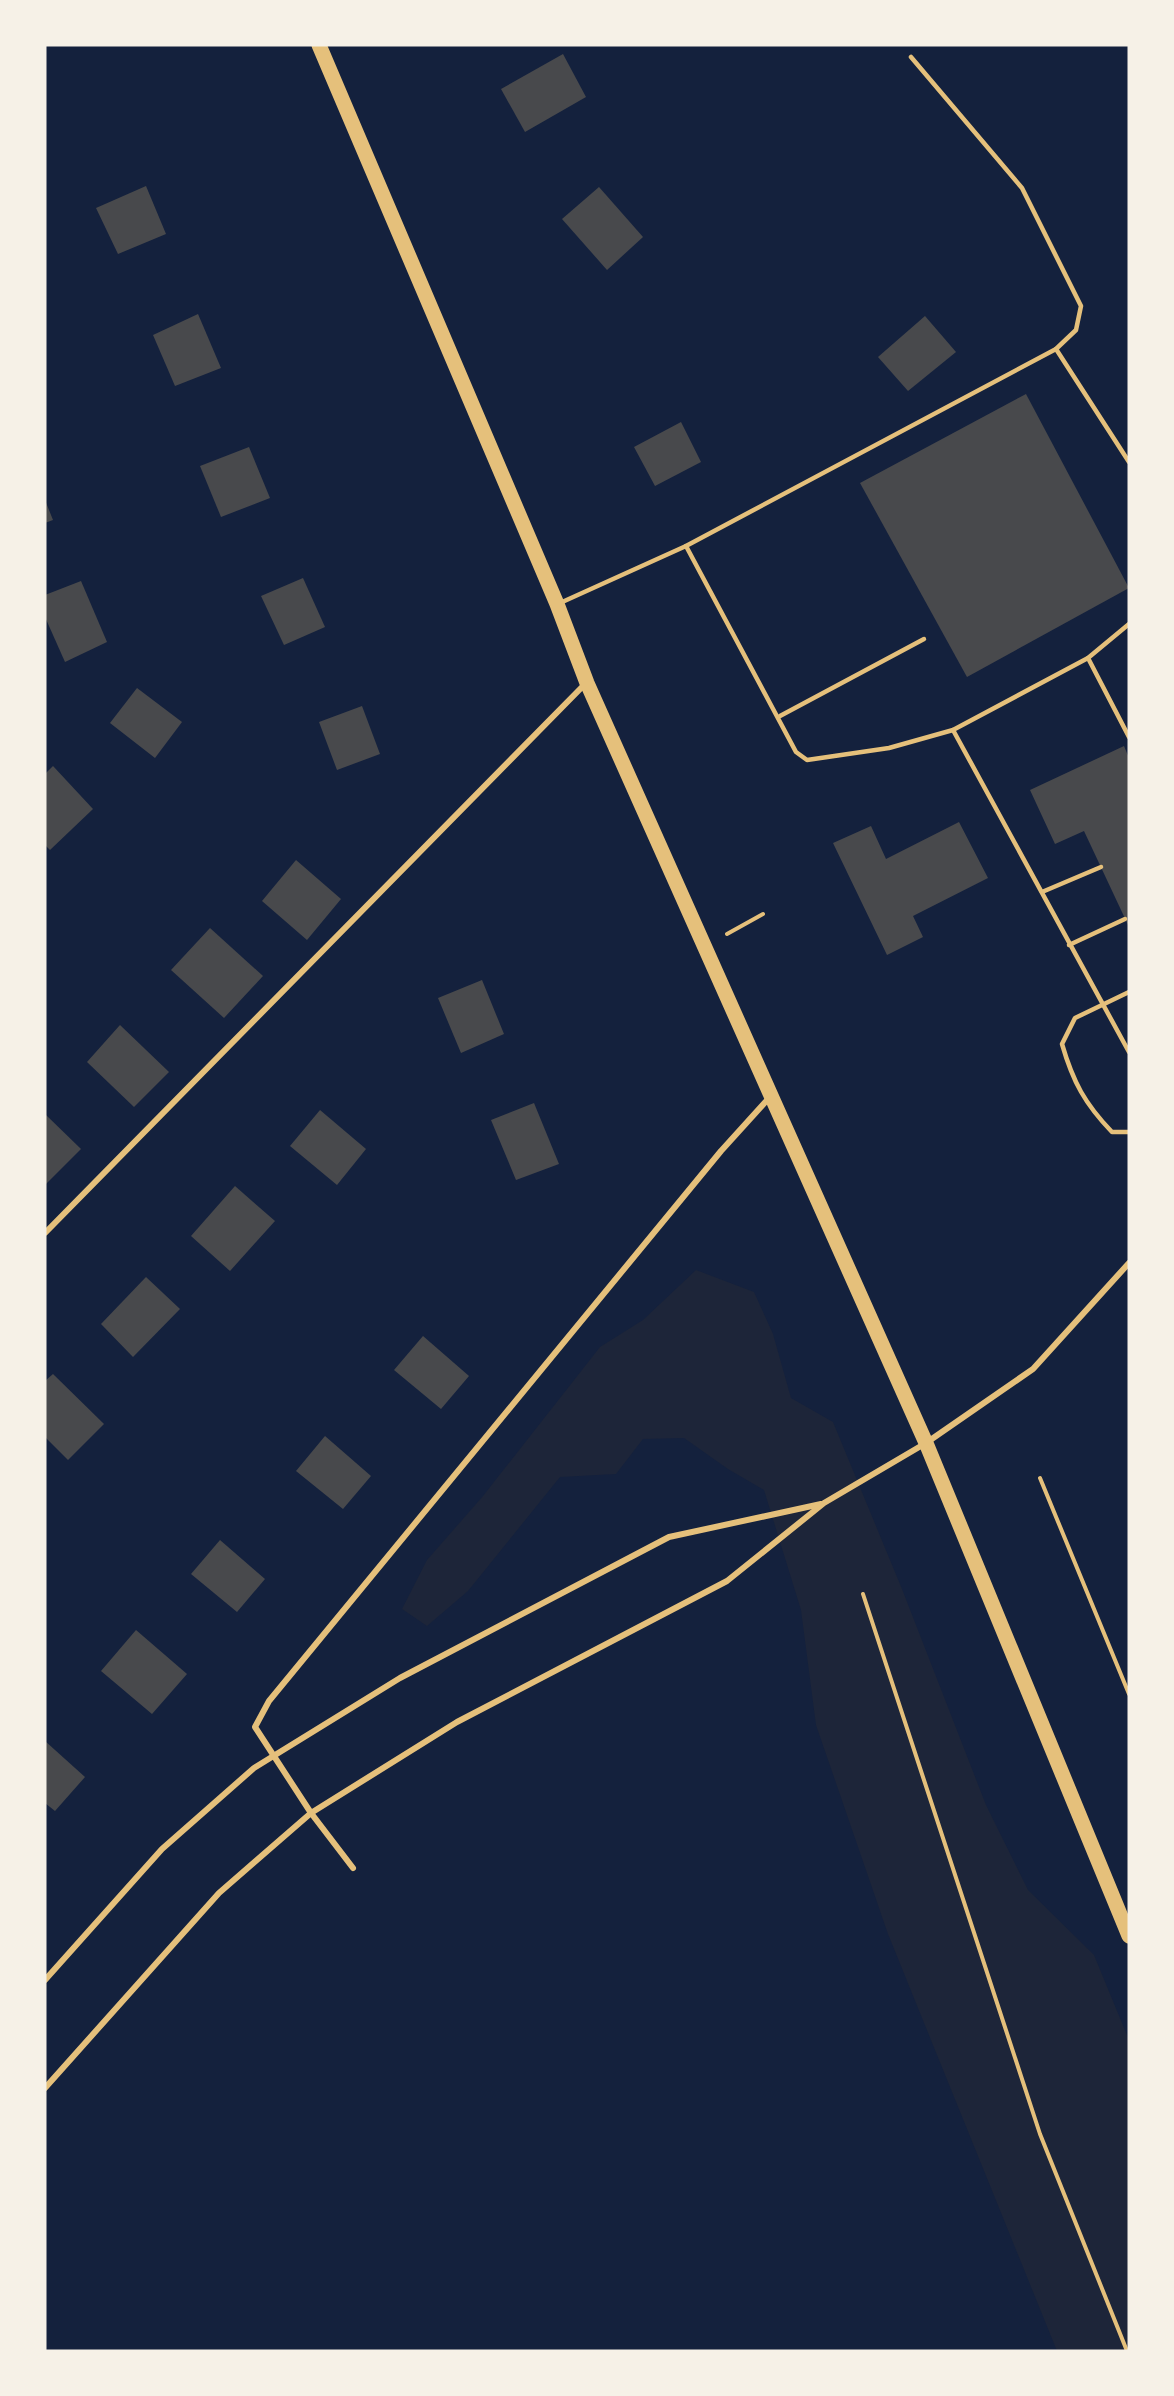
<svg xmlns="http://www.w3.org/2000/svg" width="1174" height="2396" font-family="'Fira Sans Condensed',sans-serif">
	<rect width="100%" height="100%" fill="#14213d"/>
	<path fill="#1d2539" d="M696 1270 754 1292 773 1334 791 1398 833 1422 902 1589 986 1805 1028 1890 1094 1955 1129 2040V2351H1057L888 1934 816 1725 801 1610 764 1490 728 1469 684 1438 643 1439 616 1474 560 1477 468 1591 427 1626 402 1609 427 1560 483 1496 600 1347 643 1320Z"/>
	<g fill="#48494c">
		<path d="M563 54 586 97 525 132 501 89Z"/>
		<path d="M146 186 166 234 118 254 96 208Z"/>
		<path d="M599 187 643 237 607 270 562 219Z"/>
		<path d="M198 314 221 368 175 386 153 335Z"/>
		<path d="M925 316 956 352 908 391 878 357Z"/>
		<path d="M1026 394 1129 588 967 677 860 483Z"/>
		<path d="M681 422 701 462 655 486 634 447Z"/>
		<path d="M249 447 270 498 221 517 200 466Z"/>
		<path d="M45 500 53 520 45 523Z"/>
		<path d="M303 578 325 627 284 645 261 596Z"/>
		<path d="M81 581 107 642 65 662 45 617V595Z"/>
		<path d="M137 688 182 722 155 758 110 723Z"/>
		<path d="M362 706 380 754 337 770 319 722Z"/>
		<path d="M1124 746 1129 758V927L1084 831 1055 844 1030 790Z"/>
		<path d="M53 766 93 809 50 850 45 845V774Z"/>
		<path d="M959 822 988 878 913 916 923 937 887 955 833 843 871 826 886 859Z"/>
		<path d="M296 860 341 899 307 940 262 901Z"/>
		<path d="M210 928 263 976 224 1018 171 970Z"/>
		<path d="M482 980 504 1034 461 1053 438 998Z"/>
		<path d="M120 1025 169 1072 134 1107 87 1062Z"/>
		<path d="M534 1103 559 1164 516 1180 491 1120Z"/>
		<path d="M320 1110 366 1149 337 1185 290 1146Z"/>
		<path d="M45 1114 81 1149 45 1185Z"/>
		<path d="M235 1186 275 1221 230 1271 191 1236Z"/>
		<path d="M146 1277 180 1309 133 1357 101 1324Z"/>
		<path d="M423 1336 469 1376 441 1409 394 1370Z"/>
		<path d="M53 1374 104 1424 68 1460 45 1437V1381Z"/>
		<path d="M325 1436 371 1476 343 1509 296 1471Z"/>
		<path d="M220 1540 265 1579 237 1612 191 1574Z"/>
		<path d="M136 1630 187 1674 152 1714 101 1671Z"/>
		<path d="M45 1741 85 1777 55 1811 45 1803Z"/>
	</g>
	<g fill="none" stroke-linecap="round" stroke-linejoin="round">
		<g stroke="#e5c07b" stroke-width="4">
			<path d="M727 934 763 914"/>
			<path d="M1040 1478 1129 1694"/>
			<path d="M863 1594 1040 2134 1127 2351"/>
		</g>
		<g stroke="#e5c07b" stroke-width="4.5">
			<path d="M911 57 1022 188 1081 306 1076 330 1056 349"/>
			<path d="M1129 462 1056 349 686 546 796 752 807 760 889 748 953 730 1088 658 1129 624"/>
			<path d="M560 603 686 546"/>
			<path d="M1088 658 1129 737"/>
			<path d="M780 716 924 639"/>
			<path d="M953 730 1129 1052"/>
			<path d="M1042 892 1101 867"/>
			<path d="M1069 945 1125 919"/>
			<path d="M1129 992 1075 1018 1062 1044C1073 1082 1085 1104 1112 1132H1129"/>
		</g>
		<g stroke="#e5c07b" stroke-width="6">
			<path d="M45 1233 586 683"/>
			<path d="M353 1868 311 1813 255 1727 269 1701 721 1151 769 1098"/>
			<path d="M45 1980 162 1849 254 1768 400 1678 669 1537 821 1504"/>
			<path d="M45 2088 219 1893 311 1813 457 1722 727 1581 824 1503 926 1443 1033 1369 1129 1263"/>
		</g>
		<path stroke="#e5c07b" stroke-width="15" d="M319 45 557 604 587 683 926 1443 1129 1936"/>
	</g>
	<rect width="1174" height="2396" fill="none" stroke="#f6f1e7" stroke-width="93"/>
</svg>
